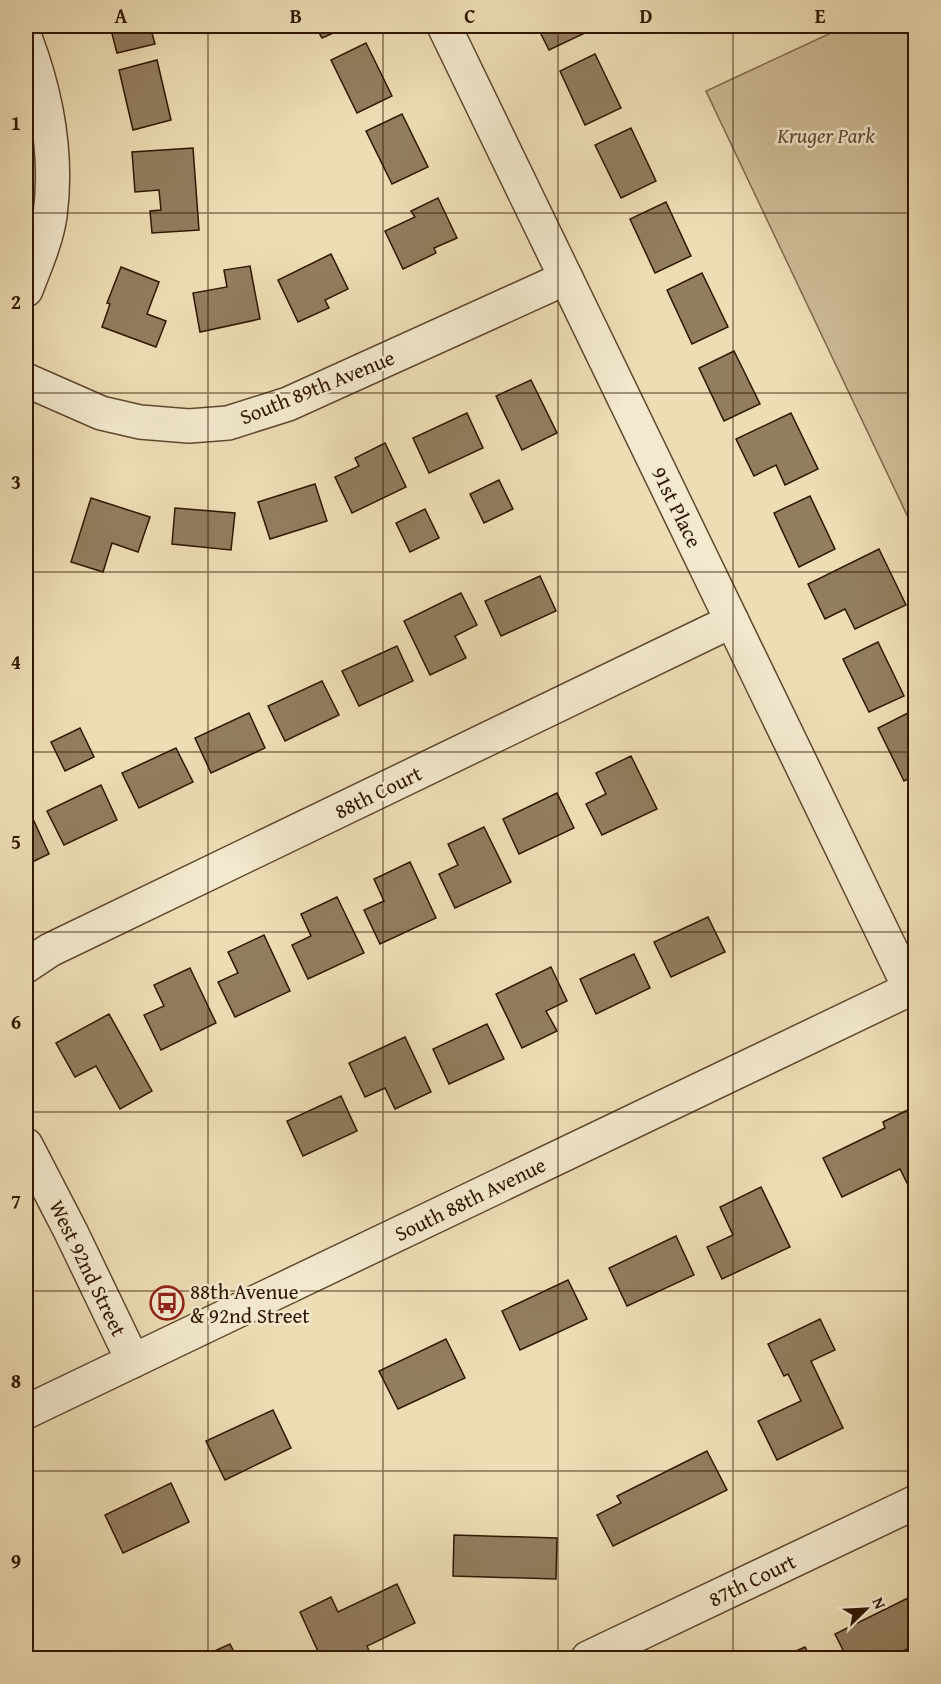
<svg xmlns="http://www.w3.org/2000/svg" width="941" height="1684" font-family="'Gentium Book Plus',serif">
	<rect width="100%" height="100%" fill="#edddb5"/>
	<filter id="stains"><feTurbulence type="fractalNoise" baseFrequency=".00333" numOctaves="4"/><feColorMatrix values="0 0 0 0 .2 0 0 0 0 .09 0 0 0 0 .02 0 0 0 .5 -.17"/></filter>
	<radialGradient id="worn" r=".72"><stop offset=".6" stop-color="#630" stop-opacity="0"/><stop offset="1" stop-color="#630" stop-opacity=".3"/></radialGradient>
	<path fill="#cdbb96" stroke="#7e684b" stroke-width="1.5" d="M846 26H915V532L706 91Z"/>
	<g fill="#927d5e" stroke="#301600" stroke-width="1.5">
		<path d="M110 26H150L155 44 117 53Z"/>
		<path d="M315 26H349L322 38Z"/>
		<path d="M537 26H581L585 33 549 50Z"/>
		<path d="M366 43 392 96 357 113 331 60Z"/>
		<path d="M595 54 621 108 585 125 560 71Z"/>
		<path d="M157 60 171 120 133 130 119 70Z"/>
		<path d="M402 114 428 167 392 184 366 131Z"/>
		<path d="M631 128 656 181 621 198 595 145Z"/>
		<path d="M193 148 199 230 152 233 150 211 161 210 159 190 135 192 132 152Z"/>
		<path d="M438 198 457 238 434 248 436 253 403 269 385 231 415 217 411 211Z"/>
		<path d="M666 202 691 256 655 273 630 219Z"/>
		<path d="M331 254 348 289 325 300 329 308 298 322 278 280Z"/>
		<path d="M250 266 260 319 200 332 193 293 227 287 224 270Z"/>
		<path d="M121 267 159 282 147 314 166 321 156 347 102 327 110 304 107 303Z"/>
		<path d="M702 273 728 327 692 344 667 290Z"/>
		<path d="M734 351 760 404 724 421 699 368Z"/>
		<path d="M531 380 557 433 522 450 496 396Z"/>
		<path d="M467 413 483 448 429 473 413 438Z"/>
		<path d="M791 413 818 469 785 485 776 465 754 476 736 439Z"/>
		<path d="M385 443 406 487 352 513 335 477 359 466 355 458Z"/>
		<path d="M499 480 513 509 484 523 470 494Z"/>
		<path d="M315 484 327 521 270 539 258 502Z"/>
		<path d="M810 496 835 549 799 567 774 513Z"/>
		<path d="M91 498 150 517 138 552 112 543 103 572 71 562Z"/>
		<path d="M175 508 235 513 231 550 172 544Z"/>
		<path d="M425 509 439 538 410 552 396 523Z"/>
		<path d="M879 549 906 605 855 629 845 609 825 619 808 584Z"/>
		<path d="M540 576 556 611 501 636 485 601Z"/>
		<path d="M461 593 477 625 455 636 466 658 430 675 404 621Z"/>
		<path d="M878 642 904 696 869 712 843 659Z"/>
		<path d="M397 646 413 681 359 706 342 671Z"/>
		<path d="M322 681 339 715 285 741 268 706Z"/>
		<path d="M914 710 916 775 904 781 878 728Z"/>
		<path d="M249 713 265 748 211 773 195 738Z"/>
		<path d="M80 728 94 757 65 771 51 742Z"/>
		<path d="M176 748 193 782 139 808 122 773Z"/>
		<path d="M631 756 657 809 602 835 586 804 606 794 596 773Z"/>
		<path d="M101 785 117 820 64 845 47 811Z"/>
		<path d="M557 793 574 828 519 854 503 819Z"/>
		<path d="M33 819 49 854 26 865V823Z"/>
		<path d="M484 827 511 882 455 908 439 874 458 865 448 844Z"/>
		<path d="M410 862 436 918 380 944 364 910 384 901 374 879Z"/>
		<path d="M337 897 364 953 308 979 292 945 311 936 301 914Z"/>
		<path d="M708 917 725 952 671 977 654 942Z"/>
		<path d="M264 935 290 991 235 1017 218 982 238 973 228 952Z"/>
		<path d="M634 954 650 988 596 1014 580 979Z"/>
		<path d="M551 967 567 1001 546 1011 557 1031 522 1048 496 994Z"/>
		<path d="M190 968 216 1023 161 1050 144 1015 164 1006 154 985Z"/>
		<path d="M109 1014 152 1091 120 1109 96 1066 75 1077 56 1043Z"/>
		<path d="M487 1024 504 1059 449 1084 433 1049Z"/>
		<path d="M405 1037 431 1092 395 1109 385 1088 365 1097 349 1063Z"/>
		<path d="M341 1096 357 1131 303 1156 287 1121Z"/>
		<path d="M914 1107 916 1191 912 1193 900 1169 842 1197 823 1158 885 1128 883 1122Z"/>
		<path d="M761 1187 790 1247 722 1279 707 1247 733 1235 720 1207Z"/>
		<path d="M676 1236 694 1275 627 1306 609 1268Z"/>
		<path d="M568 1280 587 1319 520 1350 502 1311Z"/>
		<path d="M820 1319 835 1350 811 1361 843 1428 777 1460 758 1421 801 1401 788 1374 784 1376 768 1344Z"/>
		<path d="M446 1339 465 1378 398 1409 379 1371Z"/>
		<path d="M273 1410 291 1448 225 1480 206 1441Z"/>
		<path d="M707 1451 727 1490 613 1546 597 1515 621 1503 617 1496Z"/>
		<path d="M171 1483 189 1522 123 1553 105 1515Z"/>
		<path d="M454 1535 557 1538 556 1579 453 1576Z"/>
		<path d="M397 1584 415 1623 367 1646 371 1655 363 1658H321L300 1612 331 1597 338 1612Z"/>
		<path d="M916 1594V1645L888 1658H847L835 1634Z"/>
		<path d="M230 1644 237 1658H199Z"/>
		<path d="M805 1647 811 1658H780Z"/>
	</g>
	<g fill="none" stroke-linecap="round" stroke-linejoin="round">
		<g stroke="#5f482d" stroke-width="36">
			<g id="minor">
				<path d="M444 26 910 989"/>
				<path d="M26 40C47 96 58 155 50 216 46 242 35 266 26 290"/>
				<path d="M26 380 101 413 140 422 189 426 228 423 288 404 566 278"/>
				<path d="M26 966 50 950 732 621"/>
				<path d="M26 1145 71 1232 133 1361"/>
				<path d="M588 1658 916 1502"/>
			</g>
		</g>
		<g stroke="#5f482d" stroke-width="36">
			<path id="tertiary" d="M26 1412 916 986"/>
		</g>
		<use href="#minor" stroke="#f3e9cf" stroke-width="33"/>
		<use href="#tertiary" stroke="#f3e9cf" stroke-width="33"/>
	</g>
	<path fill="none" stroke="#301600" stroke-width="1.5" stroke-opacity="0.55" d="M208 26V1658M383 26V1658M558 26V1658M733 26V1658M26 213H916M26 393H916M26 572H916M26 752H916M26 932H916M26 1112H916M26 1291H916M26 1471H916"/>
	<defs>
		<g id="bus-ring" transform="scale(1.725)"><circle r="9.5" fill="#f3e9cf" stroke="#8f2418" stroke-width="1.5"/><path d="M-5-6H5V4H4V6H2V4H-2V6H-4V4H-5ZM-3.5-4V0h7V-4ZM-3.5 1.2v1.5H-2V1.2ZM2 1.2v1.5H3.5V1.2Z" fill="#8f2418"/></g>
	</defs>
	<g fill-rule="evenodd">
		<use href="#bus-ring" x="167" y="1303"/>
	</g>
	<g text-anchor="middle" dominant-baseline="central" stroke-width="5" stroke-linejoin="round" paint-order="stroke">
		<g font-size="21" font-style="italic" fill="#5f482d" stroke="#f3e9cf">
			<text x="826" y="135">Kruger Park</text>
		</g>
		<g font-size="21" fill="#301600" stroke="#f3e9cf">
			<text transform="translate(317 387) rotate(-22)">South 89th Avenue</text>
			<text transform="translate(677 507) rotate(64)">91st Place</text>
			<text transform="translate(378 792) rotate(-26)">88th Court</text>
			<text transform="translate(470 1199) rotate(-26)">South 88th Avenue</text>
			<text transform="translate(88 1268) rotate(64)">West 92nd Street</text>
			<text transform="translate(752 1580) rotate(-26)">87th Court</text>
		</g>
		<g font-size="21" fill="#301600" stroke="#f3e9cf" text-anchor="start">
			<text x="190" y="1291">88th Avenue<tspan x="190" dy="24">&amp; 92nd Street</tspan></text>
		</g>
	</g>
	<rect width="941" height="1684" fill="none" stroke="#edddb5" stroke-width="66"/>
	<g transform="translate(866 1609) rotate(66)" stroke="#f3e9cf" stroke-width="4.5" paint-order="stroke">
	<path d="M0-4.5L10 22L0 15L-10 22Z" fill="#301600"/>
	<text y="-9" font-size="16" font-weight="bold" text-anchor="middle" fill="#301600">N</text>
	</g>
	<rect x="33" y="33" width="875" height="1618" fill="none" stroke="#301600" stroke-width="2"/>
	<g font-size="20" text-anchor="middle" font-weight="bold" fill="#301600">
		<text x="121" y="23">A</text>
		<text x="296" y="23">B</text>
		<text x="470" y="23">C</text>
		<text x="646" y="23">D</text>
		<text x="820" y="23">E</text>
		<text x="16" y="130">1</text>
		<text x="16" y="309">2</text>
		<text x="16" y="489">3</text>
		<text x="16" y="669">4</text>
		<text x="16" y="849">5</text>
		<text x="16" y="1029">6</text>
		<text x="16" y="1208">7</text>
		<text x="16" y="1388">8</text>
		<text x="16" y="1568">9</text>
	</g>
	<rect width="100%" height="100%" filter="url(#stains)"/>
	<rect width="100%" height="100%" fill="url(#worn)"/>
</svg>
